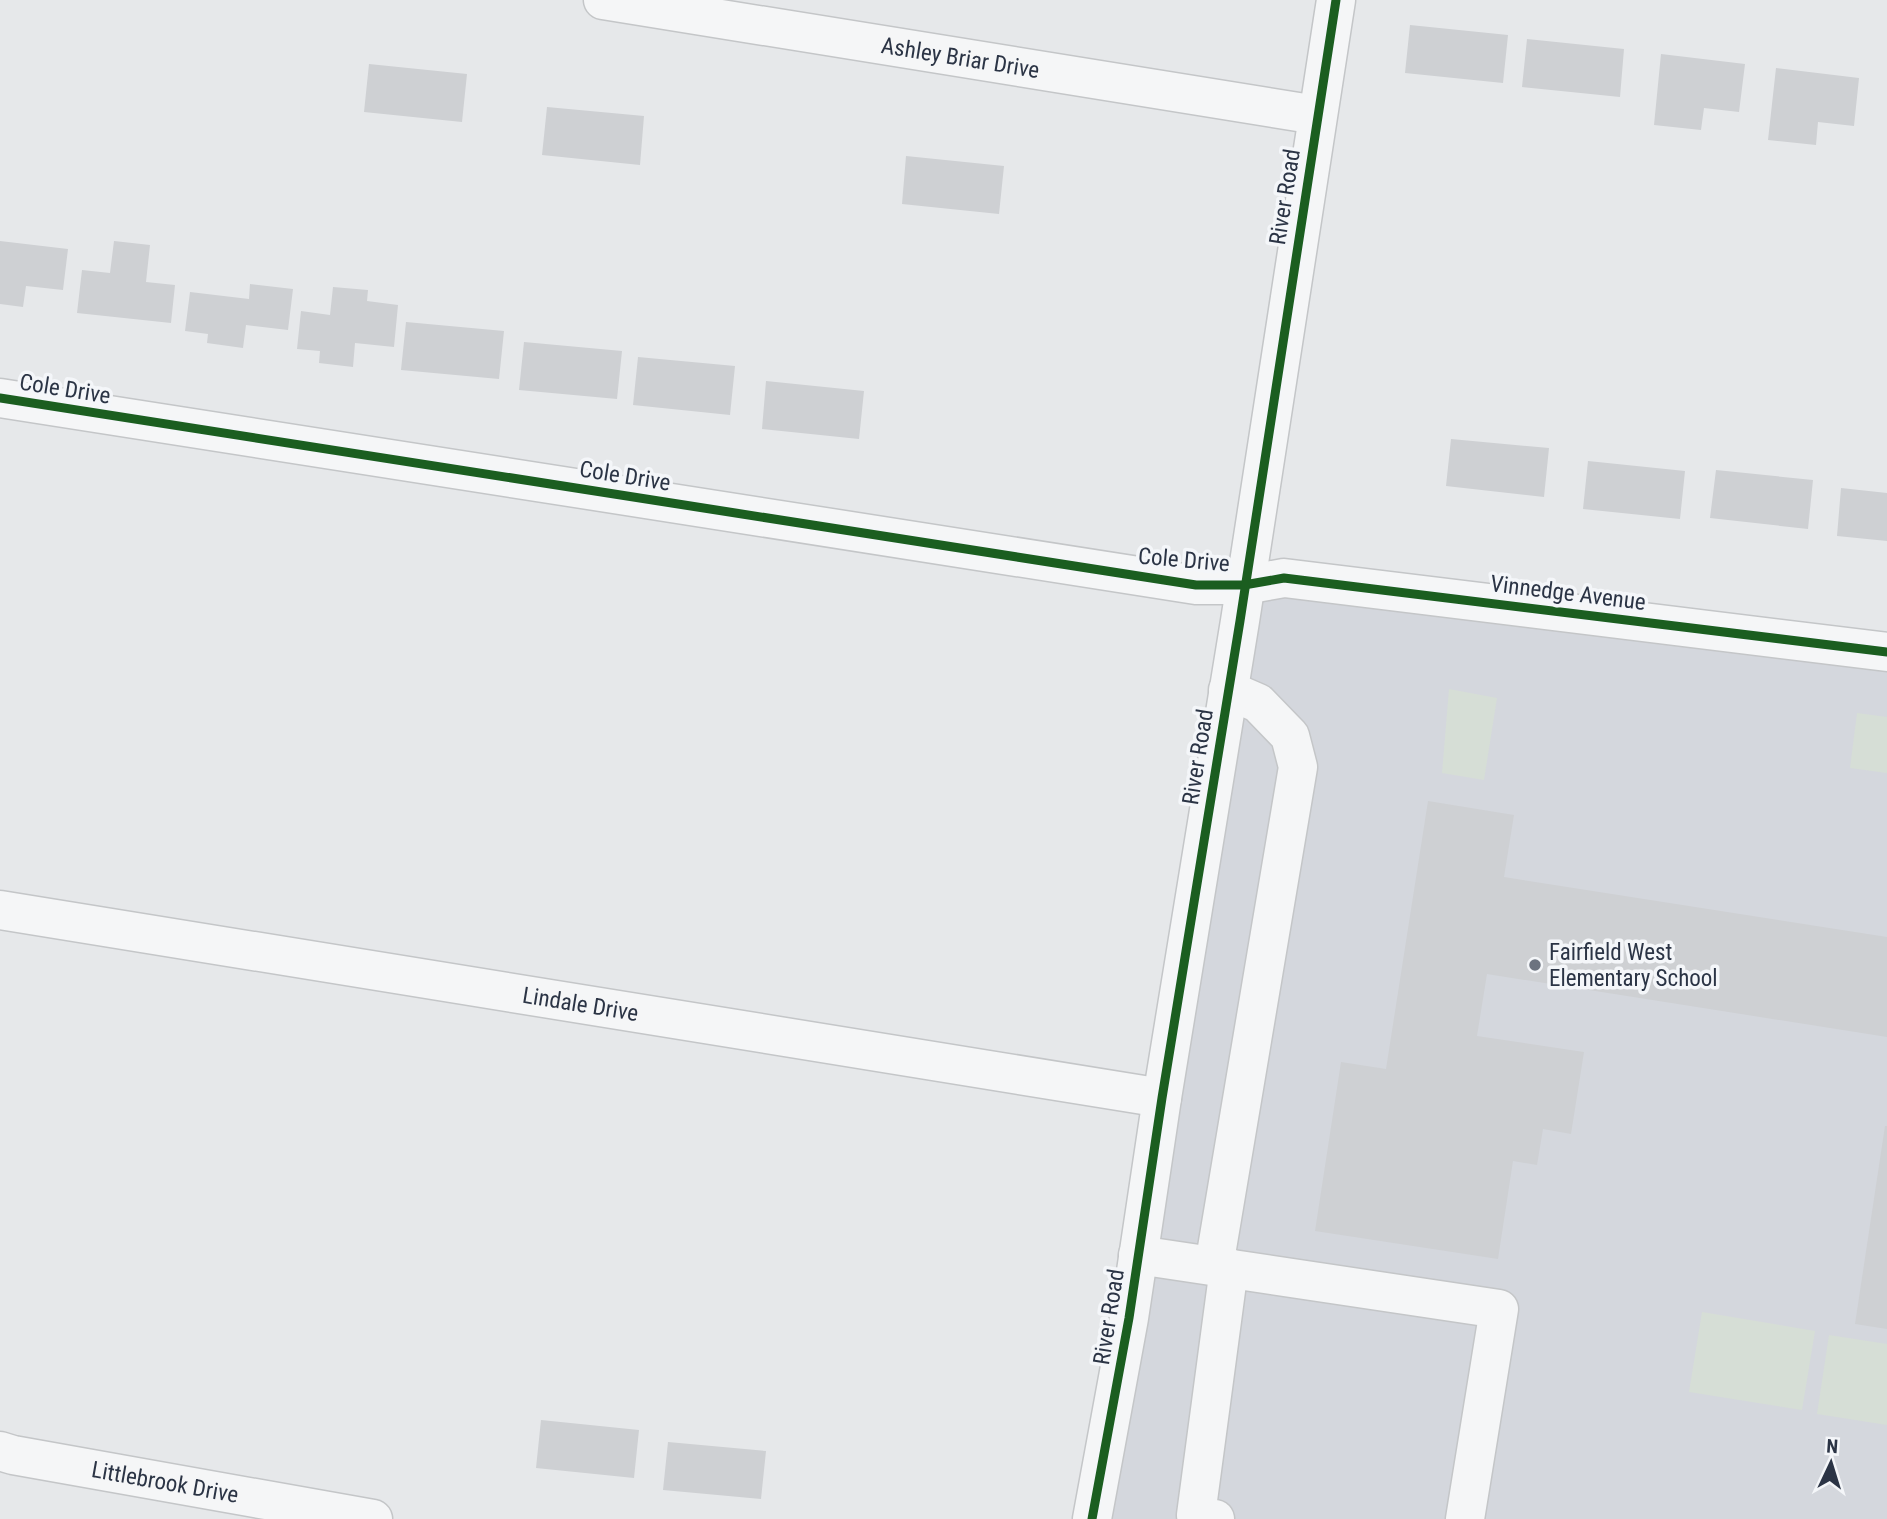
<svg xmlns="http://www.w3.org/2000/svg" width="1887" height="1519" font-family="'Roboto Condensed',sans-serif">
	<rect width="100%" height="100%" fill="#e6e8ea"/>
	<path fill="#d4d7dd" d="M1244 585 1887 652V1519H1092Z"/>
	<g fill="#d6ded6">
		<path d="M1449 689 1497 698 1484 780 1442 773Z"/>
		<path d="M1857 713 1887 717V773L1850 768Z"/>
		<path d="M1702 1312 1815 1331 1802 1410 1689 1392Z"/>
		<path d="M1829 1335 1887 1344V1425L1817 1414Z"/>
	</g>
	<g fill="#ced0d3">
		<path d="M1410 25 1508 35 1503 83 1405 73Z"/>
		<path d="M1527 39 1624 49 1620 97 1522 87Z"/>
		<path d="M1661 54 1745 64 1739 112 1704 108 1701 130 1654 125Z"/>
		<path d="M369 64 467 74 462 122 364 112Z"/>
		<path d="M1776 68 1859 78 1854 126 1818 122 1816 145 1768 140Z"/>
		<path d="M547 107 644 116 640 165 542 155Z"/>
		<path d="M906 156 1004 166 999 214 902 204Z"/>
		<path d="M0 241 68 249 63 290 26 286 23 307 0 304Z"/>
		<path d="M114 241 150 245 146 282 175 285 171 323 77 313 82 270 110 273Z"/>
		<path d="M250 284 293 289 288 330 246 325 243 348 207 343 208 334 185 331 190 292 249 299Z"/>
		<path d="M333 287 368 290 367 301 398 305 394 347 355 343 353 367 319 363 320 351 297 349 301 311 330 315Z"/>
		<path d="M406 322 504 331 499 379 401 370Z"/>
		<path d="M524 342 622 351 617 399 519 390Z"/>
		<path d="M638 357 735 366 730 415 633 405Z"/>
		<path d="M766 381 864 391 859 439 762 429Z"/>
		<path d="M1451 439 1549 448 1544 497 1446 486Z"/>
		<path d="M1588 461 1685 471 1680 519 1583 509Z"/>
		<path d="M1716 470 1813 480 1808 529 1710 518Z"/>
		<path d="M1841 488 1887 493V541L1837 536Z"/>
		<path d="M1428 801 1514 815 1504 877 1887 937V1037L1487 974 1477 1036 1584 1052 1571 1134 1543 1129 1537 1165 1513 1161 1498 1259 1315 1231 1341 1062 1386 1069Z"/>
		<path d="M1885 1126H1887V1329L1855 1324Z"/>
		<path d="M541 1420 639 1430 634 1478 536 1468Z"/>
		<path d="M668 1442 766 1451 761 1499 663 1490Z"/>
	</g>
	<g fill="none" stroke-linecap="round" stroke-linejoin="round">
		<g stroke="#c4c6c8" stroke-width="41">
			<g id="minor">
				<path id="s1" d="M603 0 1317 115"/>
				<path d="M0 398 1196 585H1244L1284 578 1887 652"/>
				<path id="s2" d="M0 910 1162 1098"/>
				<path d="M1138 1255 1499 1309 1465 1519"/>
				<path d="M1214 1266 1298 767 1290 736 1258 703 1228 690"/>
				<path id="s3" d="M0 1451 13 1455 373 1519"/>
				<path d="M1092 1519 1129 1318 1162 1098 1240 621 1336 0"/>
				<path d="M1215 1519 1196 1515 1229 1268"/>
			</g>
		</g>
		<use href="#minor" stroke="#f5f6f7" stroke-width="38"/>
		<g stroke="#f4f6f9" stroke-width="13">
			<g id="cycleway">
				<path d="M0 398 1196 585H1244L1284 578 1887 652"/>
				<path d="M1092 1519 1129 1318 1162 1098 1240 621 1336 0"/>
			</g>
		</g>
		<use href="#cycleway" stroke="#1b5e20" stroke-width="9"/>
	</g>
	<circle fill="#6c737f" stroke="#f4f6f9" stroke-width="2.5" cx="1535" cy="965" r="7"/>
	<g text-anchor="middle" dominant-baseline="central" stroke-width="7" stroke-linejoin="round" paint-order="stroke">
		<g font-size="23" fill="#2b3445" stroke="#f4f6f9">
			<text stroke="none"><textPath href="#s1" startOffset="362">Ashley Briar Drive</textPath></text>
			<text transform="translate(1285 197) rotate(-81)">River Road</text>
			<text transform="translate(65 389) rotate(9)">Cole Drive</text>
			<text transform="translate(625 476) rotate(9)">Cole Drive</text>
			<text transform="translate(1184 560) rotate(5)">Cole Drive</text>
			<text transform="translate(1568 593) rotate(7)">Vinnedge Avenue</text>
			<text transform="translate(1198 757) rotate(-81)">River Road</text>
			<text stroke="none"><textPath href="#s2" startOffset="588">Lindale Drive</textPath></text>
			<text transform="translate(1109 1317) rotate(-81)">River Road</text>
			<text stroke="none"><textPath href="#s3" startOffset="168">Littlebrook Drive</textPath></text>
		</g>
		<g font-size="23" fill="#2b3445" stroke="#f4f6f9" text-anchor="start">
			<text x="1549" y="952">Fairfield West<tspan x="1549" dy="26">Elementary School</tspan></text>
		</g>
	</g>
	<g transform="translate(1831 1463) rotate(4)" stroke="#f4f6f9" stroke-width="5" paint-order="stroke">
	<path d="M0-5L12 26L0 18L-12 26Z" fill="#2b3445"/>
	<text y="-10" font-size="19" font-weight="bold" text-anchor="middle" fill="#2b3445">N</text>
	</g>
</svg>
